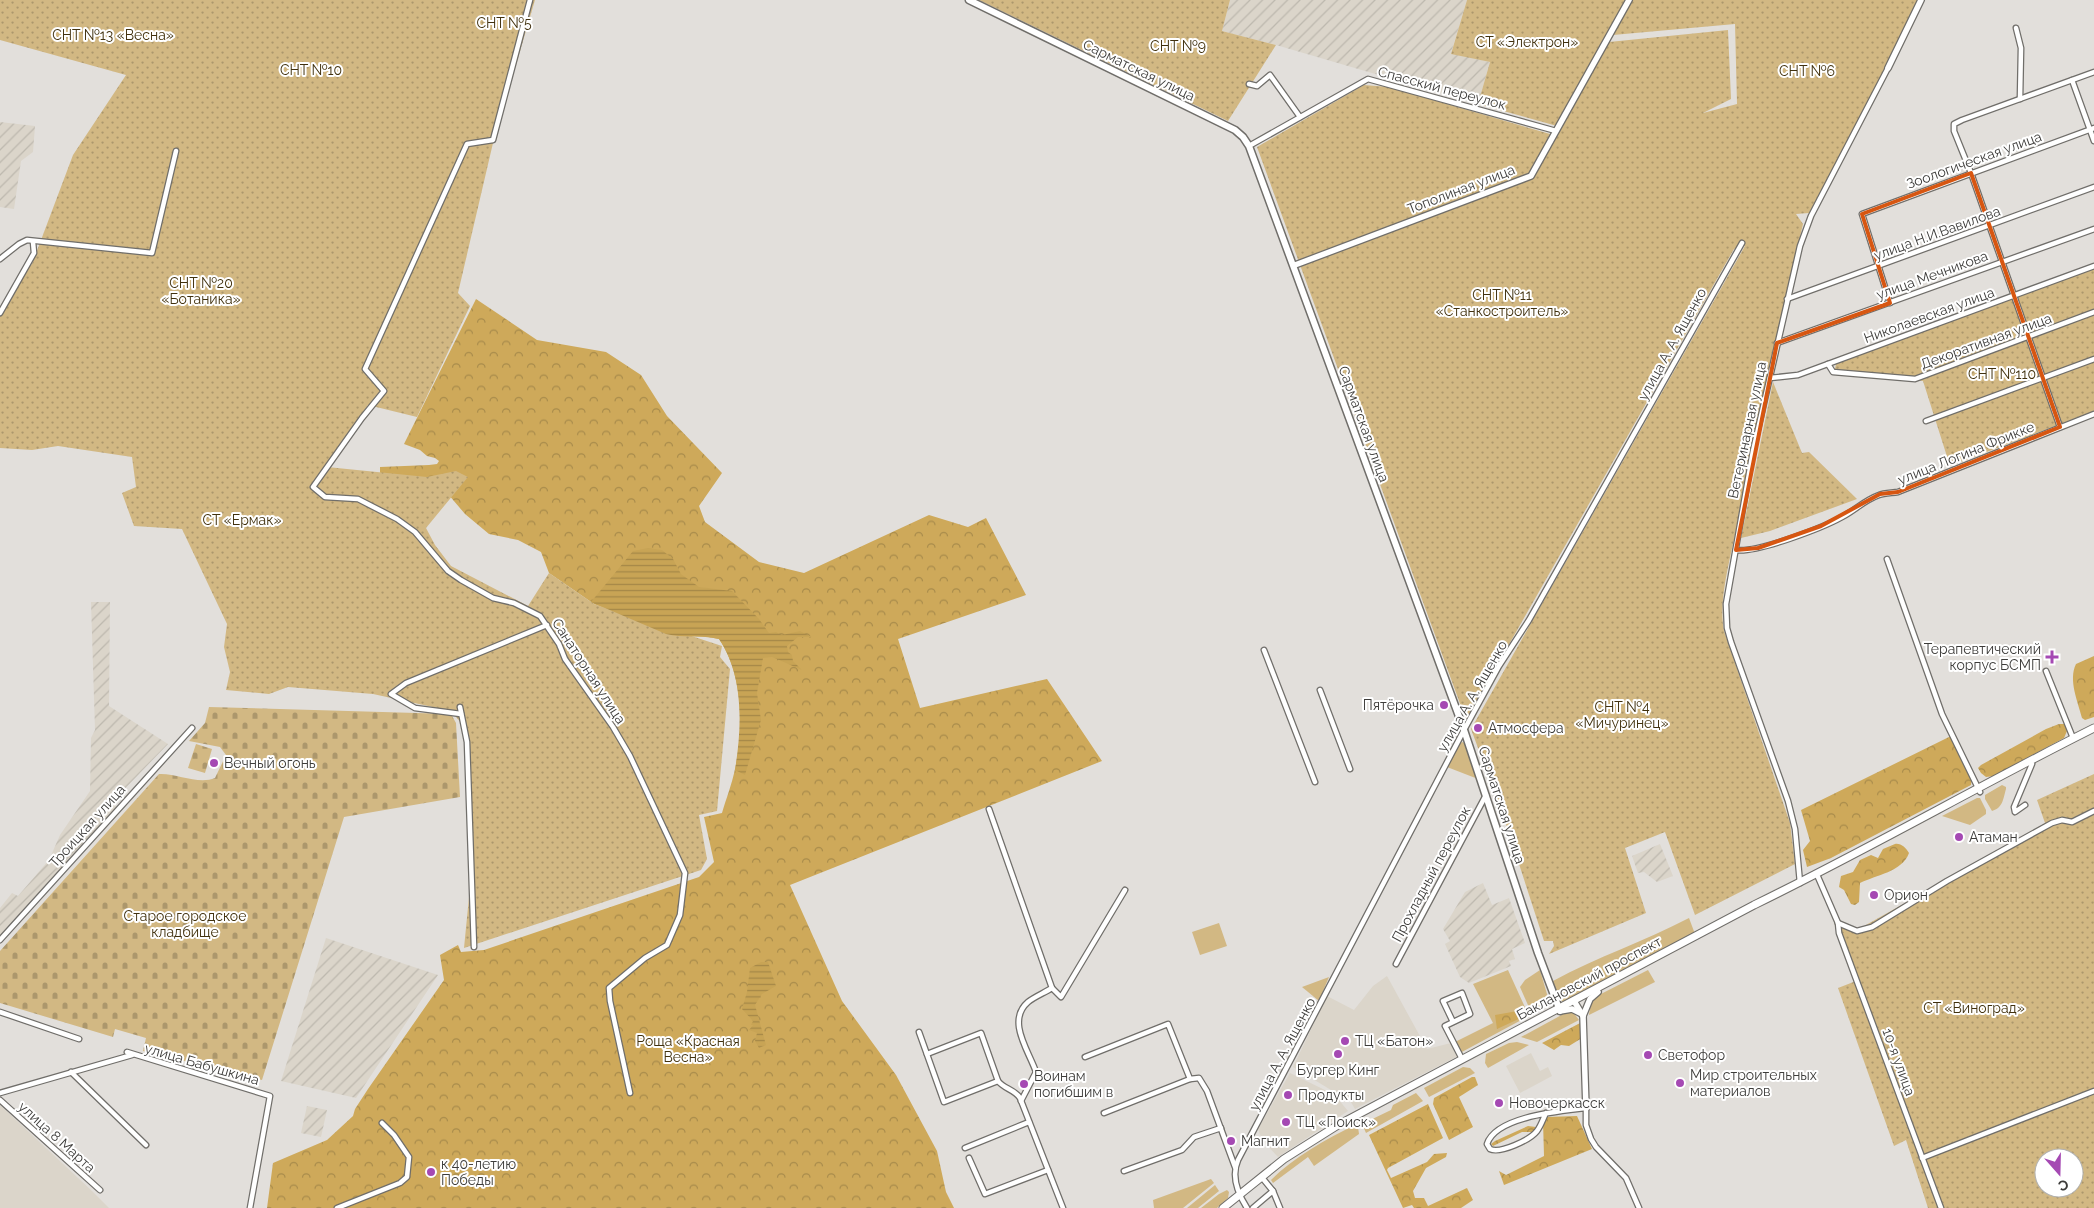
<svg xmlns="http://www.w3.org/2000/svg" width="2094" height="1208" font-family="Raleway,sans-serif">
	<defs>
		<pattern id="industrial-furrows" width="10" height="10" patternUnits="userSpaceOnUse" patternTransform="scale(1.25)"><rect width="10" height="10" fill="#dbd5ca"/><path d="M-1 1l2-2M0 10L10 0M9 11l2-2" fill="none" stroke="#bdb8ae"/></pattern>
		<pattern id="forest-crowns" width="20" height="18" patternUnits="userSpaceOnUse" patternTransform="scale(1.25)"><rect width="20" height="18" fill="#cea95a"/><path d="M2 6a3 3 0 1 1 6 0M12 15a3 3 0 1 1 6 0" fill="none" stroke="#a88b4b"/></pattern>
		<pattern id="cemetery-stones" width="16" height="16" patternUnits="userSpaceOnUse" patternTransform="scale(1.25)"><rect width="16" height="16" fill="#d2b883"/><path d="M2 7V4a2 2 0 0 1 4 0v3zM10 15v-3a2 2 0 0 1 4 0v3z" fill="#ac976c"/></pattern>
		<pattern id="garden-dots" width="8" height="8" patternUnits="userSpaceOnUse" patternTransform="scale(1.25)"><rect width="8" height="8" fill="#d2b883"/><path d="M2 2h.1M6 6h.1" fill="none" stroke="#ac976c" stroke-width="1.8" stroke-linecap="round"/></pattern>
		<pattern id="water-rules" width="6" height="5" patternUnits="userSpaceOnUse" patternTransform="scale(1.25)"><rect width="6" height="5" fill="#c8a455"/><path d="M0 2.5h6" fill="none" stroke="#a48747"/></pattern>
	</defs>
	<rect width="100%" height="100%" fill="#e2dfdb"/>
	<g fill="#dbd5ca">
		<path d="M1387 976 1427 1049 1455 1042 1460 1055 1355 1109 1348 1097 1331 1090 1293 1067 1327 996 1354 1010 1373 986Z"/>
		<path d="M1531 1053 1540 1071 1548 1067 1552 1076 1520 1093 1506 1066Z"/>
		<path d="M1290 1073 1329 1092 1338 1099 1348 1111 1278 1157 1262 1140 1258 1129Z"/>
		<path d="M0 1105 93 1192 109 1208H0Z"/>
	</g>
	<g fill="url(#industrial-furrows)">
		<path d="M1230 0H1467L1451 53 1490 62 1478 104 1276 45 1222 31Z"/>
		<path d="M0 122 35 126 33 152 21 161 14 209 0 207Z"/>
		<path d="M91 602H110L109 706 168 744 112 802 117 808 0 936V908L12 893 18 896 49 860 60 835 90 791 91 738 95 730Z"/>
		<path d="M1660 844 1673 876 1657 882 1644 872 1638 873 1632 856Z"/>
		<path d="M1483 883 1492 905 1509 898 1525 943 1512 949 1515 959 1509 961 1511 966 1469 983 1460 977 1445 944 1450 941 1443 929 1465 892Z"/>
		<path d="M326 938 438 975 356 1098 281 1081Z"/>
		<path d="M307 1106 327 1110 321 1137 301 1133Z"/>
	</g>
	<g fill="#d2b883">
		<path d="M1462 742 1467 744 1478 779 1447 767 1457 747Z"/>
		<path d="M2002 785 2006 787V789C2003 799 2003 808 1992 811L1985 799V795Z"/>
		<path d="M1977 798H1980L1986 810V814L1970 825 1942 816Z"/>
		<path d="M1689 918 1695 934 1565 1003 1559 999 1553 981C1597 957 1645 941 1689 918Z"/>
		<path d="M1219 923 1227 946 1200 955 1192 932Z"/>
		<path d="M1508 970 1529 1016 1460 1053 1455 1042 1493 1023 1473 984Z"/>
		<path d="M1540 970 1549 1001 1531 1012 1520 987 1525 980Z"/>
		<path d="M1648 970 1655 982 1589 1015 1591 1002 1597 996Z"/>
		<path d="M1329 977 1319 1001 1302 987Z"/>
		<path d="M1569 1011 1573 1012 1579 1020 1537 1042 1521 1037Z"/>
		<path d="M1517 1042 1529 1045 1488 1068 1485 1063 1486 1054 1509 1043Z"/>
		<path d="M1463 1067 1470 1068 1475 1073 1429 1097 1424 1088Z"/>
		<path d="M1416 1093 1423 1101 1366 1133 1362 1124 1391 1110 1393 1105Z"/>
		<path d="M1355 1125 1358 1127 1359 1134 1314 1166 1308 1157 1273 1183 1271 1180C1294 1157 1326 1139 1355 1125Z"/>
		<path d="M1211 1179 1214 1183 1183 1208H1154L1153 1200Z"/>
		<path d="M1215 1185 1219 1191 1198 1208H1187Z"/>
		<path d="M1227 1190 1229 1192 1228 1198 1217 1208H1201L1219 1194Z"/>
	</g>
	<g fill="url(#forest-crowns)">
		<path d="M476 299 537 340 606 352 641 375 667 416 722 473 699 506 705 522 759 562 804 573 929 515 968 527 986 518 1026 595 898 639 920 708 1047 679 1102 761 790 885 842 1001 896 1075 937 1151 946 1192 954 1208H267L273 1163 327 1140 353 1116 355 1109 368 1089 444 980 440 955 458 945 461 952 484 950 699 877 714 862 704 817 722 813C726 799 732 784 735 769 744 728 743 674 719 639L703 636H675L594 604 549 573 541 552 518 540 489 534 465 514 448 494 380 478V467L429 465 437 464 439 461 435 458 427 456 420 450 404 444Z"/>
		<path d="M2094 656V717L2085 720 2082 718C2078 702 2068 680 2076 664Z"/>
		<path d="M2059 724H2065L2067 731 2064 738 1994 776 1986 777 1981 773 1978 768 1981 765 2046 729Z"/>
		<path d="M1951 736 1972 777 1971 785 1831 858 1807 867 1803 850 1810 841 1801 810Z"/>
		<path d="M1895 844C1901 843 1906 848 1909 853 1902 872 1876 875 1860 883L1859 902 1855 905 1851 904 1844 890 1839 887 1841 876 1853 872 1860 860 1871 855 1878 858 1883 849Z"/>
		<path d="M1523 1010 1526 1015 1523 1017 1497 1029 1495 1015Z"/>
		<path d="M1582 1022V1038L1569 1046 1561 1045 1554 1050 1542 1043Z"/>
		<path d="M1472 1077H1475L1478 1085 1459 1097 1473 1127 1449 1140 1433 1104 1434 1098Z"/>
		<path d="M1428 1104 1443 1138 1388 1168 1387 1170 1391 1178 1427 1162 1434 1154 1447 1153 1446 1157 1426 1168 1413 1191 1415 1198H1424L1428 1206 1467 1188 1473 1200 1461 1208H1414L1412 1205 1403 1208 1369 1135Z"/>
		<path d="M1577 1116 1592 1149 1504 1185 1499 1171 1506 1175 1544 1156 1543 1121 1546 1117Z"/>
		<path d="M1528 1126 1536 1127 1534 1132H1522L1493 1146 1491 1144 1495 1141Z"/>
	</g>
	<g fill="url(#cemetery-stones)">
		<path d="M209 707 451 714 456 723 460 797 344 817 262 1080 143 1051 146 1038 115 1029 113 1037 0 1003V951L159 774C177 773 198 785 215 778L226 755 220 747 189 741 205 723Z"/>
		<path d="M196 744 212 749 205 773 188 768Z"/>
	</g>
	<g fill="url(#garden-dots)" fill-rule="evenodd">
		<path d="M0 0H535L493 143 458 293 470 306 417 417 368 405 327 467 427 477 456 471 468 477 426 528 435 545 451 566 528 606 549 573 594 604 722 646 720 657 730 669 717 811 699 815 707 859 701 870 464 948 471 877 467 730 451 711 373 694 288 687 269 694 226 690 230 672 224 647 227 624 182 529 134 526 122 493 136 487 132 457 58 446 32 450 0 448V311L19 276 32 264 73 155 126 75 0 40Z"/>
		<path d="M979 0H1230L1222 31 1276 45 1228 121Z"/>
		<path d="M1467 0H1627L1557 126 1478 104 1490 62 1451 54Z"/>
		<path d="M1632 0H1922L1880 87 1809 213 1796 214 1803 224C1779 326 1754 427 1736 530 1730 560 1718 601 1724 631L1790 823 1795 864 1695 915 1665 832 1625 848 1646 913 1549 954 1554 946 1553 941H1544L1505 821 1471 729 1745 246 1734 249 1466 720 1257 147 1364 85 1389 87 1557 136 1609 42 1728 30 1731 99 1703 113 1737 104 1735 24 1613 35Z"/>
		<path d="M2094 268V411L1950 466 1923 381 1835 369 1836 364Z"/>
		<path d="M1773 382 1802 453 1809 452 1857 499 1770 531 1741 538Z"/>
		<path d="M2094 774V1208H1928L1906 1140 1894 1146 1838 988 1856 981 1834 922 1843 923 1857 930 2021 838 2045 823 2037 800ZM2044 1158H2074V1188H2044Z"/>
	</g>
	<g fill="url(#water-rules)">
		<path d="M648 548 662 550 673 559 681 574 699 587 732 591 759 619 769 633 776 632 782 635 800 631 812 637H798L787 646 788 652 792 655 793 661 802 670 772 657 763 658 757 693 761 720 745 775 735 770C742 727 744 676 719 639 701 635 683 638 666 634L591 602 633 551Z"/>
		<path d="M761 962H768L776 986 762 994 755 1005 766 1045 759 1048 755 1041 757 1033 749 1030 753 1025H751L753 1021 742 1009 747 992 750 968Z"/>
	</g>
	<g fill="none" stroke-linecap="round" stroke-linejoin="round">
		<g stroke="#706e6a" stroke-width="7">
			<g id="minor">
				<path d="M530 0 493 140 467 144 365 369 384 391 362 418 313 487 325 497 358 499 397 519 415 532 448 571 461 580 493 598 514 603 540 616 559 644 565 659 613 727 630 756 685 873 680 915 667 945 645 958 609 988 610 1001 630 1093"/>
				<path d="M2016 28 2021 48 2020 99"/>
				<path d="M2072 80 2094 141"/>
				<path d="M1249 84 1257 86 1270 75 1300 117"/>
				<path d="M1249 146 1368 79 1556 131"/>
				<path d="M0 259 19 244 27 240 152 253 176 151"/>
				<path d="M1787 299 2094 187"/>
				<path d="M1890 303 1862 214 2094 128"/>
				<path d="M0 313 34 253 33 242"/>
				<path d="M1777 343 2094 229"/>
				<path d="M1828 364 1833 372 1915 379 2094 312"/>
				<path d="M1770 378 1798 375 2094 266"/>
				<path d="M1926 421 2094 359"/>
				<path d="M2060 427 1971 173 1954 131V124L1962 120 2094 72"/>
				<path d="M1736 550C1757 553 1822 528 1842 517 1855 510 1865 500 1879 495 1884 493 1892 493 1898 492L2094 414"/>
				<path d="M1887 559 1942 714 1980 792"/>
				<path d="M1264 650 1315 782"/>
				<path d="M2046 671 2073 738"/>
				<path d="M1320 690 1350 769"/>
				<path d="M460 707 467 742 474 947"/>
				<path d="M461 714 415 708 391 694 406 683 547 625"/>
				<path d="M2025 805 2015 812 2014 807 2032 764"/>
				<path d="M989 809 1052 988C1044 993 1034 997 1028 1002 1006 1021 1029 1051 1036 1072L1021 1101"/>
				<path d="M1818 877 1838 923 1839 933 1941 1208"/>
				<path d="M1800 883 1795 829 1788 801 1731 642 1727 628 1726 604 1753 451 1800 246 1811 216 1888 68"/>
				<path d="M1838 923 1857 931 1872 927 1947 881 2052 823 2062 820 2072 822 2094 811"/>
				<path d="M0 940 192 728"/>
				<path d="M1396 964 1486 795"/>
				<path d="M1052 988 1061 997 1125 890"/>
				<path d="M0 1012 79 1039"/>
				<path d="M1453 1022 1443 1001 1462 993 1470 1014 1445 1026 1462 1059"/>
				<path d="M919 1032 944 1102 998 1081"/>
				<path d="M127 1052 270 1096 250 1208"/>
				<path d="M927 1054 981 1033 998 1081C1004 1089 1014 1089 1020 1098L1063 1208"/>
				<path d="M1085 1057 1168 1024 1190 1079"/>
				<path d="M71 1072 146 1145"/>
				<path d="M0 1093 132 1055"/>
				<path d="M0 1100 100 1190"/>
				<path d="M1104 1113 1190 1079 1199 1078 1207 1091 1235 1167"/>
				<path d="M1546 1113C1543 1119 1541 1126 1537 1131 1530 1140 1500 1154 1490 1149L1487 1144C1496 1116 1562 1111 1586 1108V1125L1591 1139 1596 1147 1626 1178 1639 1208"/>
				<path d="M965 1148 1029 1122"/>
				<path d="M969 1158 985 1194 1048 1170"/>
				<path d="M1922 1158 2094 1091"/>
				<path d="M1124 1171 1182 1150 1194 1137 1221 1128"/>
				<path d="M1264 1180 1273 1191 1280 1208"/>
				<path d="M337 1208 400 1183 407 1177 409 1157 394 1135 382 1123"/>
				<path d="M1247 1208C1238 1194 1231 1176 1238 1160L1464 730 1499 666 1529 620 1742 243"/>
				<path d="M1253 1208 1273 1191"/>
			</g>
		</g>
		<g stroke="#706e6a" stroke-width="8">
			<g id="tertiary">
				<path d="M1888 68 1921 0"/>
				<path d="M1295 265 1531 176 1629 0"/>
				<path d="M1574 1001 1583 1016 1586 1108"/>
				<path d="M1560 1011 1572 1009 1580 1013"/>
				<path d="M1583 1016 1590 999 1598 992"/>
			</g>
		</g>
		<g stroke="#706e6a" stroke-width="9">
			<path id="secondary" d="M969 0 1235 130 1243 137 1249 146 1464 730 1538 953 1560 1011"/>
		</g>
		<g stroke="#706e6a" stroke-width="9">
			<path id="primary" d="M1223 1208 1284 1159 1338 1125 1754 905C1869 849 1980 785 2094 728"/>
		</g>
		<use href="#minor" stroke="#fff" stroke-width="4.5"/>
		<use href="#tertiary" stroke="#fff" stroke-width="5.5"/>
		<use href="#secondary" stroke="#fff" stroke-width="6"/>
		<use href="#primary" stroke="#fff" stroke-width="7"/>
	</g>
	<path fill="none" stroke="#d75611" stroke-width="4" stroke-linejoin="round" d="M1971 173 2060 427 1898 492 1880 494 1821 526 1758 548 1736 550 1777 343 1890 303 1862 214Z"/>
	<g fill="#a549b3" stroke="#fff" stroke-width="2">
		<path d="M2049.5 649.5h5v5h5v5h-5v5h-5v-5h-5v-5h5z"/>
		<circle cx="1444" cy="705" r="5"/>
		<circle cx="1478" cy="728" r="5"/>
		<circle cx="214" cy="763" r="5"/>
		<circle cx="1959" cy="837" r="5"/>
		<circle cx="1874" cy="895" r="5"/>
		<circle cx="1345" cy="1041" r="5"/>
		<circle cx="1338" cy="1054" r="5"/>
		<circle cx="1648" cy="1055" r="5"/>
		<circle cx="1680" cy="1083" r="5"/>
		<circle cx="1024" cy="1084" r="5"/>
		<circle cx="1288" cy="1095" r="5"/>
		<circle cx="1499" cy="1103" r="5"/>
		<circle cx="1286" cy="1122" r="5"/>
		<circle cx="1231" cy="1141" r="5"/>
		<circle cx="431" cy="1172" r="5"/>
	</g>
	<g text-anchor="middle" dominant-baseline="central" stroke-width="4" stroke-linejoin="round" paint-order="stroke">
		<g font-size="14" fill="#41310e" stroke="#fff">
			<text x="504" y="23">СНТ №5</text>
			<text x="113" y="35">СНТ №13 «Весна»</text>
			<text x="1527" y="42">СТ «Электрон»</text>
			<text x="1178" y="46">СНТ №9</text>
			<text x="311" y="70">СНТ №10</text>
			<text x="1807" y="71">СНТ №6</text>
			<text x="201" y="283">СНТ №20<tspan x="201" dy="16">«Ботаника»</tspan></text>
			<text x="1502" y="295">СНТ №11<tspan x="1502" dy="16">«Станкостроитель»</tspan></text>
			<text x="2002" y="374">СНТ №110</text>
			<text x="242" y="520">СТ «Ермак»</text>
			<text x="1622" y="707">СНТ №4<tspan x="1622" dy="16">«Мичуринец»</tspan></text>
			<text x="185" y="916">Старое городское<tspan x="185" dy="16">кладбище</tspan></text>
			<text x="1974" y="1008">СТ «Виноград»</text>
			<text x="688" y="1041">Роща «Красная<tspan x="688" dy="16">Весна»</tspan></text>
		</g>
		<g font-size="14" fill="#3d3c3a" stroke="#fff">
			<text transform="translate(1139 70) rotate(26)">Сарматская улица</text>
			<text transform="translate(1442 88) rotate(15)">Спасский переулок</text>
			<text transform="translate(1974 160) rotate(-20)">Зоологическая улица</text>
			<text transform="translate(1461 189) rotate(-21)">Тополиная улица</text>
			<text transform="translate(1937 233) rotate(-20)">улица Н.И.Вавилова</text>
			<text transform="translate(1932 275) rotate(-20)">улица Мечникова</text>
			<text transform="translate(1929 315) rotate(-20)">Николаевская улица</text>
			<text transform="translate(1986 341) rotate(-20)">Декоративная улица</text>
			<text transform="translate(1672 344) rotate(-61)">улица А. А. Ященко</text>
			<text transform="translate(1364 424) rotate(70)">Сарматская улица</text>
			<text transform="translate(1747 430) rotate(-78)">Ветеринарная улица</text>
			<text transform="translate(1966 453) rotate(-22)">улица Логина Фрикке</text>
			<text transform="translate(589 671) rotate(57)">Санаторная улица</text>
			<text transform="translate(1472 696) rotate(-60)">улица А. А. Ященко</text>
			<text transform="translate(1502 805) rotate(72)">Сарматская улица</text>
			<text transform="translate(87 826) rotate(-48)">Троицкая улица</text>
			<text transform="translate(1431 874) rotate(-62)">Прохладный переулок</text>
			<text transform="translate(1589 978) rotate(-28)">Баклановский проспект</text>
			<text transform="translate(1282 1054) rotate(-62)">улица А. А. Ященко</text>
			<text transform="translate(1899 1062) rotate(70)">10-я улица</text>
			<text transform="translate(202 1064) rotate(16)">улица Бабушкина</text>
			<text transform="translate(57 1137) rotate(42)">улица 8 Марта</text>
		</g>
		<g font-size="14" fill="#3d3c3a" stroke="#fff" text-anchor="start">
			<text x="2041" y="649" text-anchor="end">Терапевтический<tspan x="2041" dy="16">корпус БСМП</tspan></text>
			<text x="1434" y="705" text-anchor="end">Пятёрочка</text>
			<text x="1488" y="728">Атмосфера</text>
			<text x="224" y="763">Вечный огонь</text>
			<text x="1969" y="837">Атаман</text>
			<text x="1884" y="895">Орион</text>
			<text x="1355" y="1041">ТЦ «Батон»</text>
			<text x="1658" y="1055">Светофор</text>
			<text x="1338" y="1070" text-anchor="middle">Бургер Кинг</text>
			<text x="1690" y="1075">Мир строительных<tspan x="1690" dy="16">материалов</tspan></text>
			<text x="1034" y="1076">Воинам<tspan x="1034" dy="16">погибшим в</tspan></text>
			<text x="1298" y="1095">Продукты</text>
			<text x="1509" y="1103">Новочеркасск</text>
			<text x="1296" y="1122">ТЦ «Поиск»</text>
			<text x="1241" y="1141">Магнит</text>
			<text x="441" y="1164">к 40-летию<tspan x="441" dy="16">Победы</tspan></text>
		</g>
	</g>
	<g transform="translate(2059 1173) rotate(160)"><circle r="24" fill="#ffffff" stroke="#b1b1b0"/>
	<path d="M0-4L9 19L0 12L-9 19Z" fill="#a549b3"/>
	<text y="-8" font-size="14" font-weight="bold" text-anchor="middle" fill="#3d3c3a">С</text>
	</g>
</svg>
